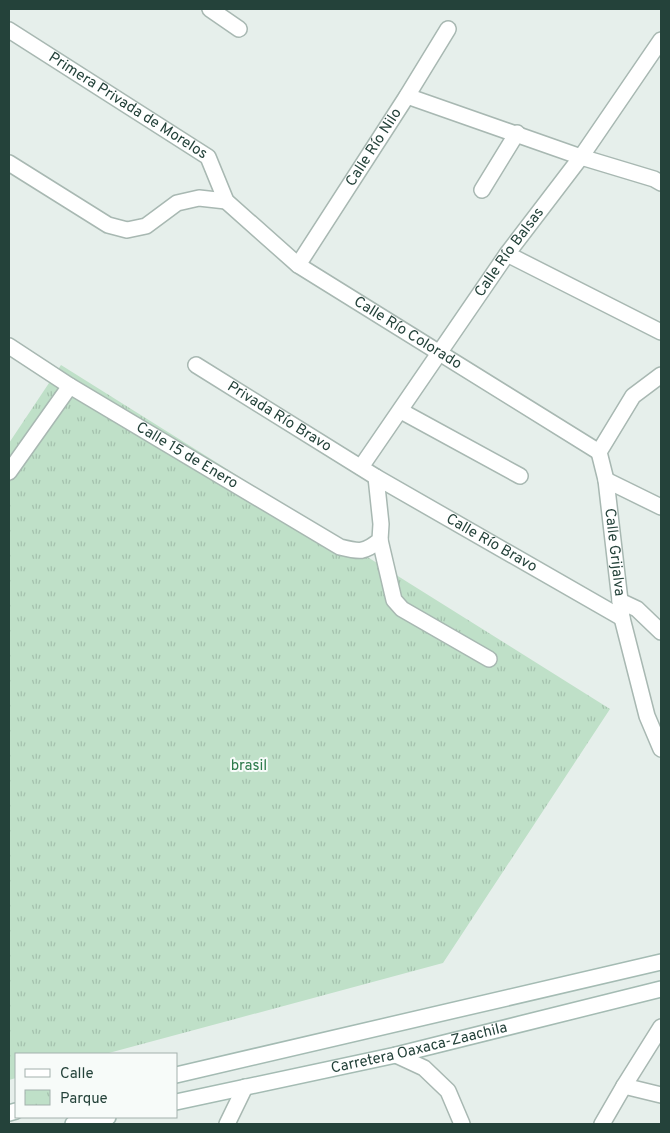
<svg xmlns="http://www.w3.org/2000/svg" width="670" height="1133" font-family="Overpass,sans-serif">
	<defs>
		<pattern id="park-tufts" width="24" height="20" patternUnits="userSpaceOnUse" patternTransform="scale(1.25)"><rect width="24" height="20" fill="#bfe0c8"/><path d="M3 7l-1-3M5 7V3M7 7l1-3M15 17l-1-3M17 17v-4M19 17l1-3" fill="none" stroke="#a4c1ad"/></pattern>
	</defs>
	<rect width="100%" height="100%" fill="#e6efeb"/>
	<path fill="url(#park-tufts)" d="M61 365 610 709 443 963 105 1054H16V1078L9 1080V443Z"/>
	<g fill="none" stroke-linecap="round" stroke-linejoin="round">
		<g stroke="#a8b8b2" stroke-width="18">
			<g id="minor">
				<path d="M210 9 239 29"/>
				<path id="s1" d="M9 30 208 157 226 201 298 265 599 452"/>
				<path d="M407 96 581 157 654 179 661 183"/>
				<path d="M9 163 108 225 127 230 146 226 177 203 199 198 226 201"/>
				<path d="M482 190 517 133"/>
				<path d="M507 254 661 332"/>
				<path id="s2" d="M298 265 407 96 448 29"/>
				<path id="s3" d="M9 346 70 386 340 547C360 552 364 553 380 540L381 524 376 477"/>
				<path id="s4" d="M196 365 376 477 622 618"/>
				<path id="s5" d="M661 375 633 396 599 452 606 480 622 618 647 716 661 749"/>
				<path d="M401 411 520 476"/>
				<path id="s6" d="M361 467 507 254 581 157 661 40"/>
				<path d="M9 472 70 386"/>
				<path d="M606 480 661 507"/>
				<path d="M380 540 394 600 402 609 489 659"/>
				<path d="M620 601 637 609 661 632"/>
				<path d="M396 1055 424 1068 448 1091 462 1124"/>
				<path d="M624 1086 661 1095"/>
				<path d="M227 1124 245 1087"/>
				<path d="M602 1124 624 1086 661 1027"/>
			</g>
		</g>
		<g stroke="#a4bbb3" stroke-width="18">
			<g id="secondary">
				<path d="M176 1075 661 962"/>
				<path id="s7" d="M176 1102 396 1055 661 989"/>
				<path d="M9 1113 16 1111"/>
				<path d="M73 1124 108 1117"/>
			</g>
		</g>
		<use href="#minor" stroke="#fff" stroke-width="15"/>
		<use href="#secondary" stroke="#fff" stroke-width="15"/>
	</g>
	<g text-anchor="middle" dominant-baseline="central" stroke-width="4" stroke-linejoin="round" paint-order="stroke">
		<g font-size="15" fill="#24423a" stroke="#f7fbf9">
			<text stroke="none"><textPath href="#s1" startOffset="141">Primera Privada de Morelos</textPath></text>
			<text stroke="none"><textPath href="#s2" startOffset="140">Calle Río Nilo</textPath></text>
			<text stroke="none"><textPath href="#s6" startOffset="261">Calle Río Balsas</textPath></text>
			<text stroke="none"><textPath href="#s1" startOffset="509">Calle Río Colorado</textPath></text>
			<text stroke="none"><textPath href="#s4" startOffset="98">Privada Río Bravo</textPath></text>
			<text stroke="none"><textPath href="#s3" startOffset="209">Calle 15 de Enero</textPath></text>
			<text stroke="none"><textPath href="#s4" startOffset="345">Calle Río Bravo</textPath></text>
			<text stroke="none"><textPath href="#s5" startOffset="202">Calle Grijalva</textPath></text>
			<text stroke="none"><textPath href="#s7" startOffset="249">Carretera Oaxaca-Zaachila</textPath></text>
		</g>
		<g font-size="15" fill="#2d7a4b" stroke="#f7fbf9">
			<text x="249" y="766">brasil</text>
		</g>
	</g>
	<rect width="670" height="1133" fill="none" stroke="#24423a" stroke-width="20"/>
	<rect x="15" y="1053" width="162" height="65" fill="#f7fbf9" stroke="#a3b1ad"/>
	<rect x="25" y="1069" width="25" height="8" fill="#ffffff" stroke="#a3b1ad"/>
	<text x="60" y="1078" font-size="15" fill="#24423a">Calle</text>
	<rect x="25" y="1090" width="25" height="15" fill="url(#park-tufts)" stroke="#a3b1ad"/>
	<text x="60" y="1103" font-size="15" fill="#24423a">Parque</text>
</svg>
